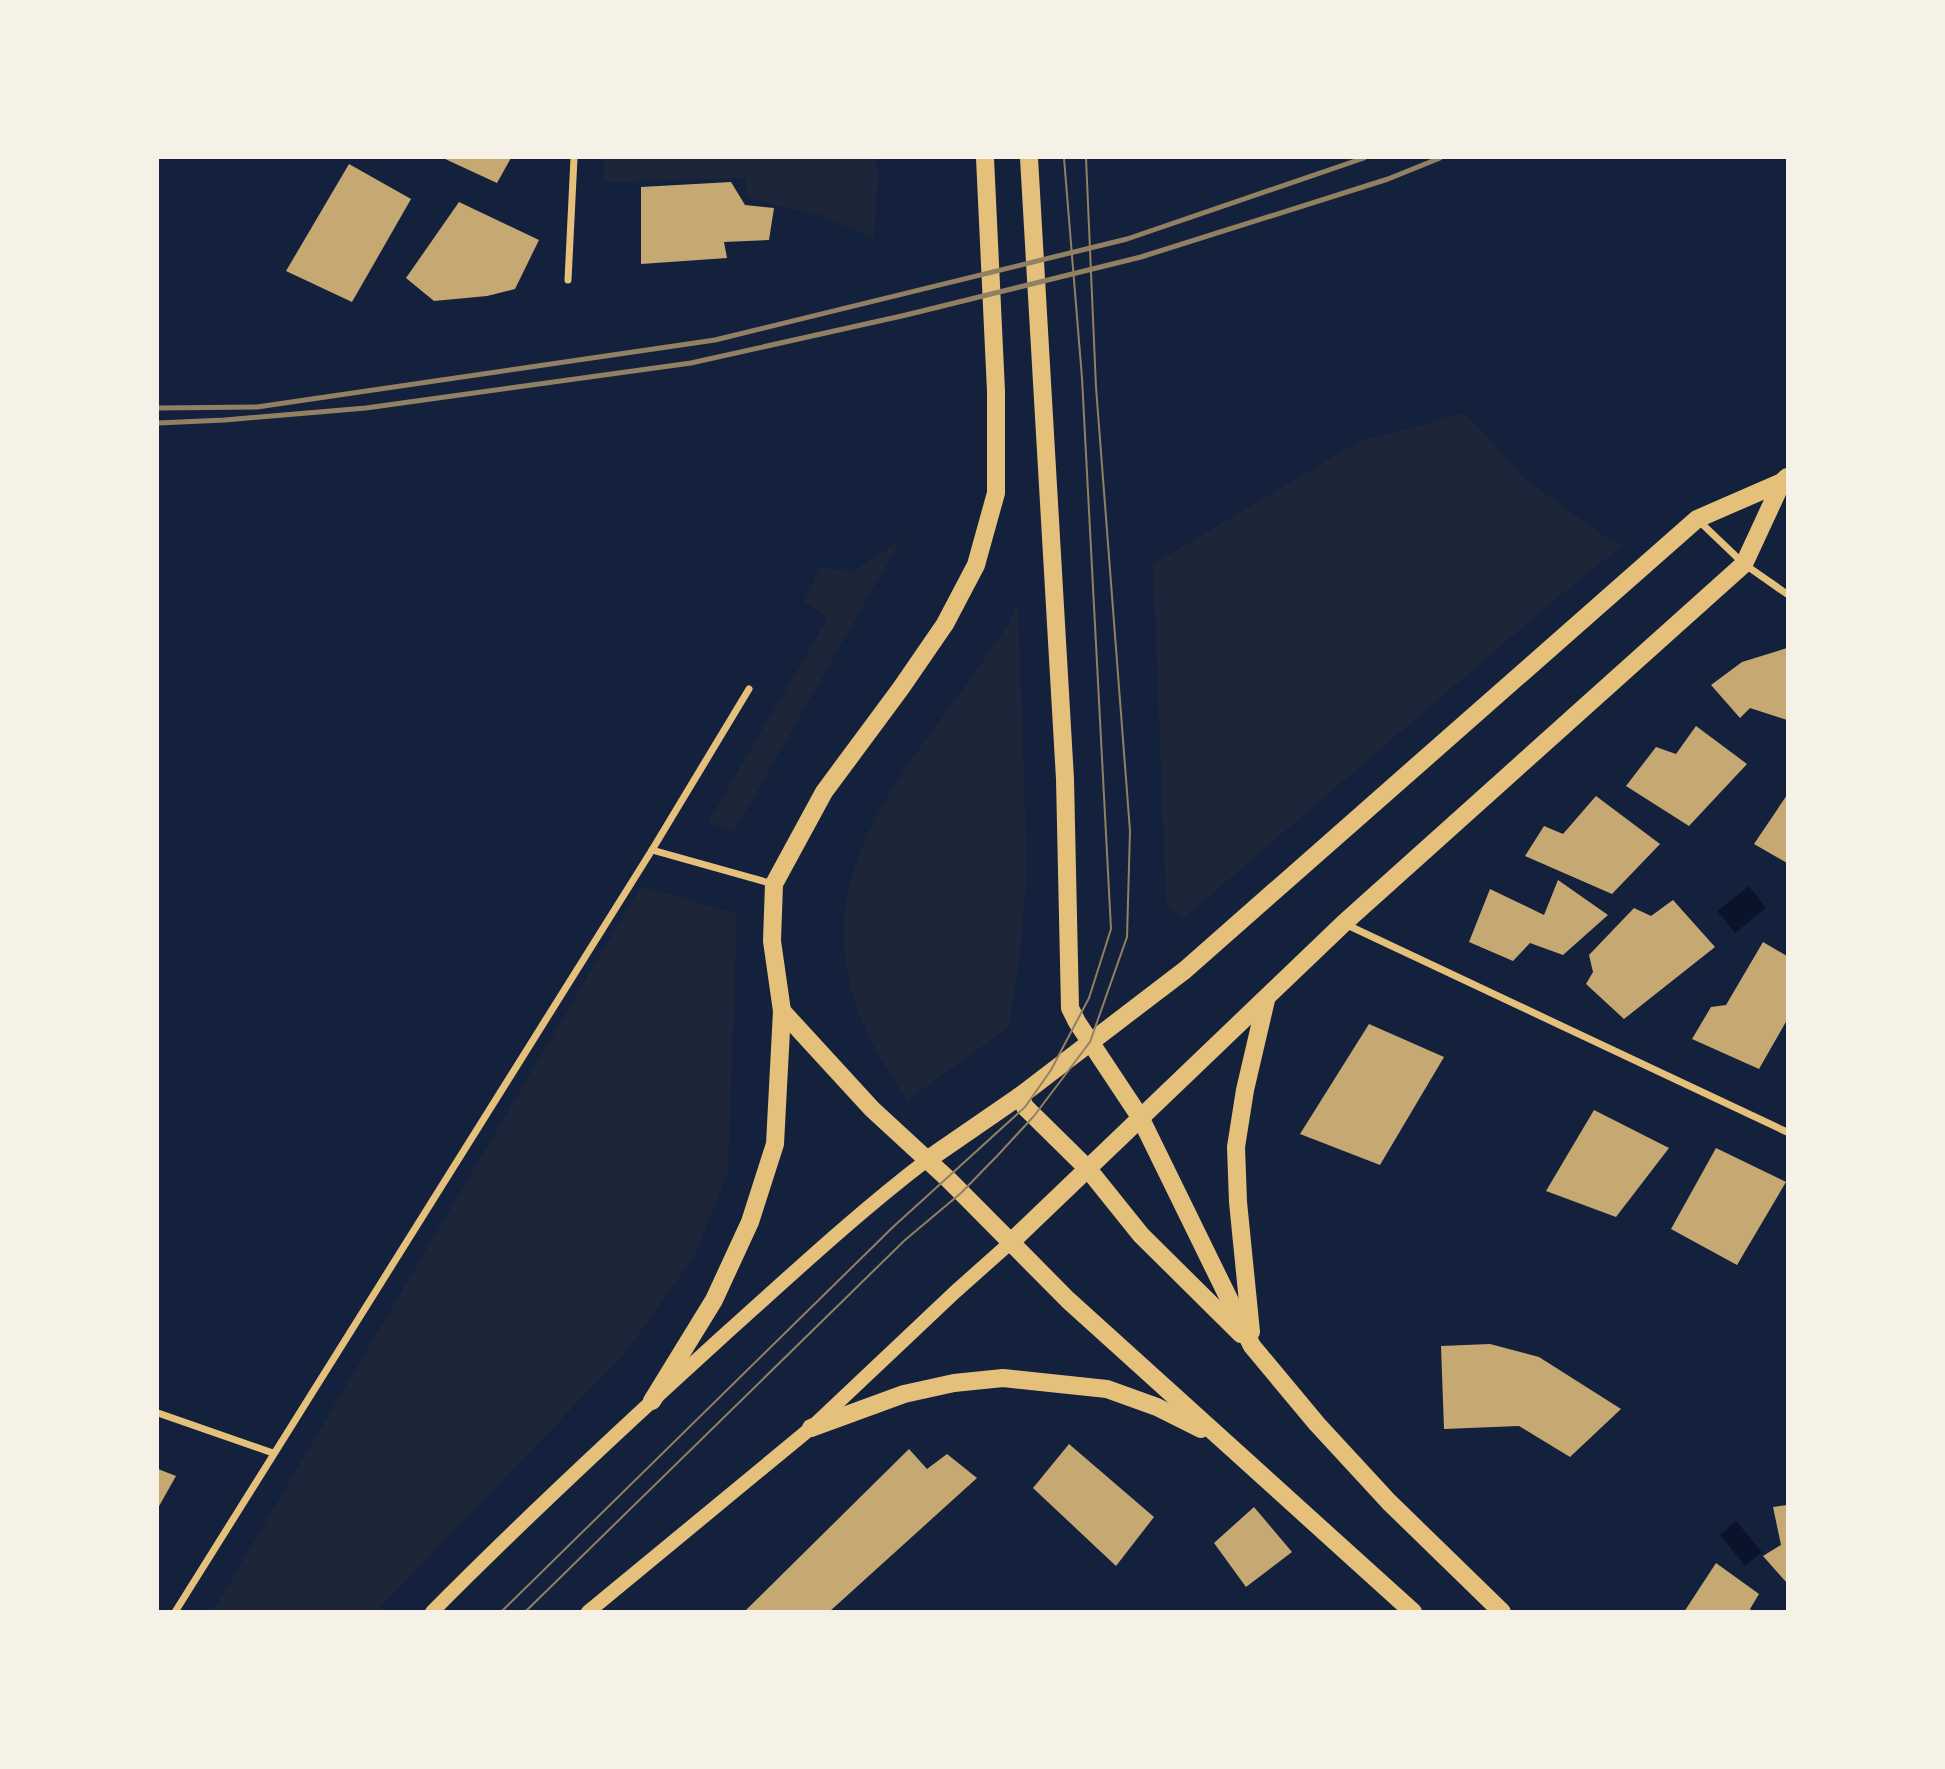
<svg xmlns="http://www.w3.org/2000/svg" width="1945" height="1769" font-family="Bitter,serif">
	<rect width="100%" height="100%" fill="#14213d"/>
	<g fill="#1d2539">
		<path d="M604 158H874L878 175 874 238 823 216 748 198 746 178 604 182Z"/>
		<path d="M1465 413 1526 480 1607 538 1623 545 1548 605 1184 918 1172 911 1166 899 1153 564 1358 442Z"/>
		<path d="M900 541 734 832 708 822 828 618 804 602 821 567 852 572Z"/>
		<path d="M1018 604 1027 870 1020 952 1009 1027 907 1100C881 1061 855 1019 847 971 829 870 890 788 946 712 968 683 988 654 1008 625Z"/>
		<path d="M641 886 737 914 728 1172 695 1255 626 1352 376 1611H213Z"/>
	</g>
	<g fill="#0b132b">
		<path d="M1749 886 1766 908 1735 933 1717 911Z"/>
		<path d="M1736 1521 1762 1552 1745 1566 1720 1535Z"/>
	</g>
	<g fill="#c6a872">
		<path d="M443 158H511L497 183Z"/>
		<path d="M349 164 411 199 352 302 286 271Z"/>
		<path d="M731 182 745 205 774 208 769 240 724 242 727 258 641 264V187Z"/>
		<path d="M459 202 539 240 515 289 487 296 434 301 406 278Z"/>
		<path d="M1787 648V720L1750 708 1740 718 1711 685 1742 662Z"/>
		<path d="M1696 726 1747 764 1689 826 1626 786 1656 747 1676 754Z"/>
		<path d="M1787 795V863L1754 844Z"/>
		<path d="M1596 796 1660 844 1612 894 1525 856 1544 826 1563 834Z"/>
		<path d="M1558 880 1608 915 1563 955 1530 943 1513 961 1469 942 1490 889 1544 915Z"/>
		<path d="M1673 900 1715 947 1624 1019 1586 984 1593 972 1589 955 1634 908 1651 916Z"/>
		<path d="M1763 942 1787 956V1020L1759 1069 1692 1039 1711 1007 1726 1005Z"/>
		<path d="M1369 1024 1444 1057 1380 1165 1300 1134Z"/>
		<path d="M1594 1110 1669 1148 1616 1217 1546 1191Z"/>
		<path d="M1716 1148 1786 1182 1737 1265 1671 1229Z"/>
		<path d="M1490 1344 1539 1357 1621 1409 1570 1457 1519 1426 1444 1429 1441 1346Z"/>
		<path d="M1069 1444 1154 1517 1116 1566 1033 1488Z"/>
		<path d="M909 1449 927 1469 947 1454 977 1478 829 1612H744Z"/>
		<path d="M158 1469 176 1476 158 1508Z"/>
		<path d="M1787 1505V1583L1763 1556 1781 1545 1773 1507Z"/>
		<path d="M1254 1507 1292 1552 1246 1587 1214 1543Z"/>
		<path d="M1716 1563 1759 1594 1750 1609 1753 1612H1684Z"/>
	</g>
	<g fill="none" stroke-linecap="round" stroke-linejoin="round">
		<g stroke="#e5c07b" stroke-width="7">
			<path d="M568 280 574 158"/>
			<path d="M1699 521 1744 564 1787 594"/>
			<path d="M652 850 773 884"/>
			<path d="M1345 924 1787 1132"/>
			<path d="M158 1413 273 1453"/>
			<path d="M175 1612 652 850 749 689"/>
		</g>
		<g stroke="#e5c07b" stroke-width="14">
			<path d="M432 1612C526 1517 623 1427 722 1337 789 1277 855 1215 927 1160"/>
			<path d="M588 1612 811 1428 955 1292 1010 1243"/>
		</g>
		<g stroke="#e5c07b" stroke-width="18">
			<path d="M1029 158 1065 779 1070 1008 1077 1022 1140 1117 1252 1346 1317 1424 1389 1502 1502 1612"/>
			<path d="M782 1011 872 1109 948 1179 1068 1300 1413 1612"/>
			<path d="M1020 1096 1025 1107 1088 1169 1141 1235 1241 1334"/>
			<path d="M927 1160 1020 1096 1185 970 1697 519 1782 482 1787 477"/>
			<path d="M1010 1243 1344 923 1744 564 1782 482"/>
			<path d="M1251 1332 1238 1202 1236 1147 1245 1090 1266 1000"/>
			<path d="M652 1401 714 1300 750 1222 775 1144 782 1011 772 941 774 884 824 792 901 688 945 624 976 565 996 493V391L985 158"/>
			<path d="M811 1428 904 1394 954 1383 1003 1378 1107 1389 1157 1407 1201 1429"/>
		</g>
		<g stroke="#918062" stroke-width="2">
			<path d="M501 1612 893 1227 1025 1107 1051 1070 1089 998 1111 929 1082 378 1064 158"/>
			<path d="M525 1612 905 1240 961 1193 998 1155 1034 1116 1090 1042 1127 937 1130 831 1096 387 1086 158"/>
		</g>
		<g stroke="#918062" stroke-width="5">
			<path d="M158 408 257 407 715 340 1127 239 1364 158"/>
			<path d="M158 423 225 420 366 408 691 363 906 315 1141 257 1388 179 1440 158"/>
		</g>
	</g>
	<rect width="1945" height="1769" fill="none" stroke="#f6f1e7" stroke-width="318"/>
</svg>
